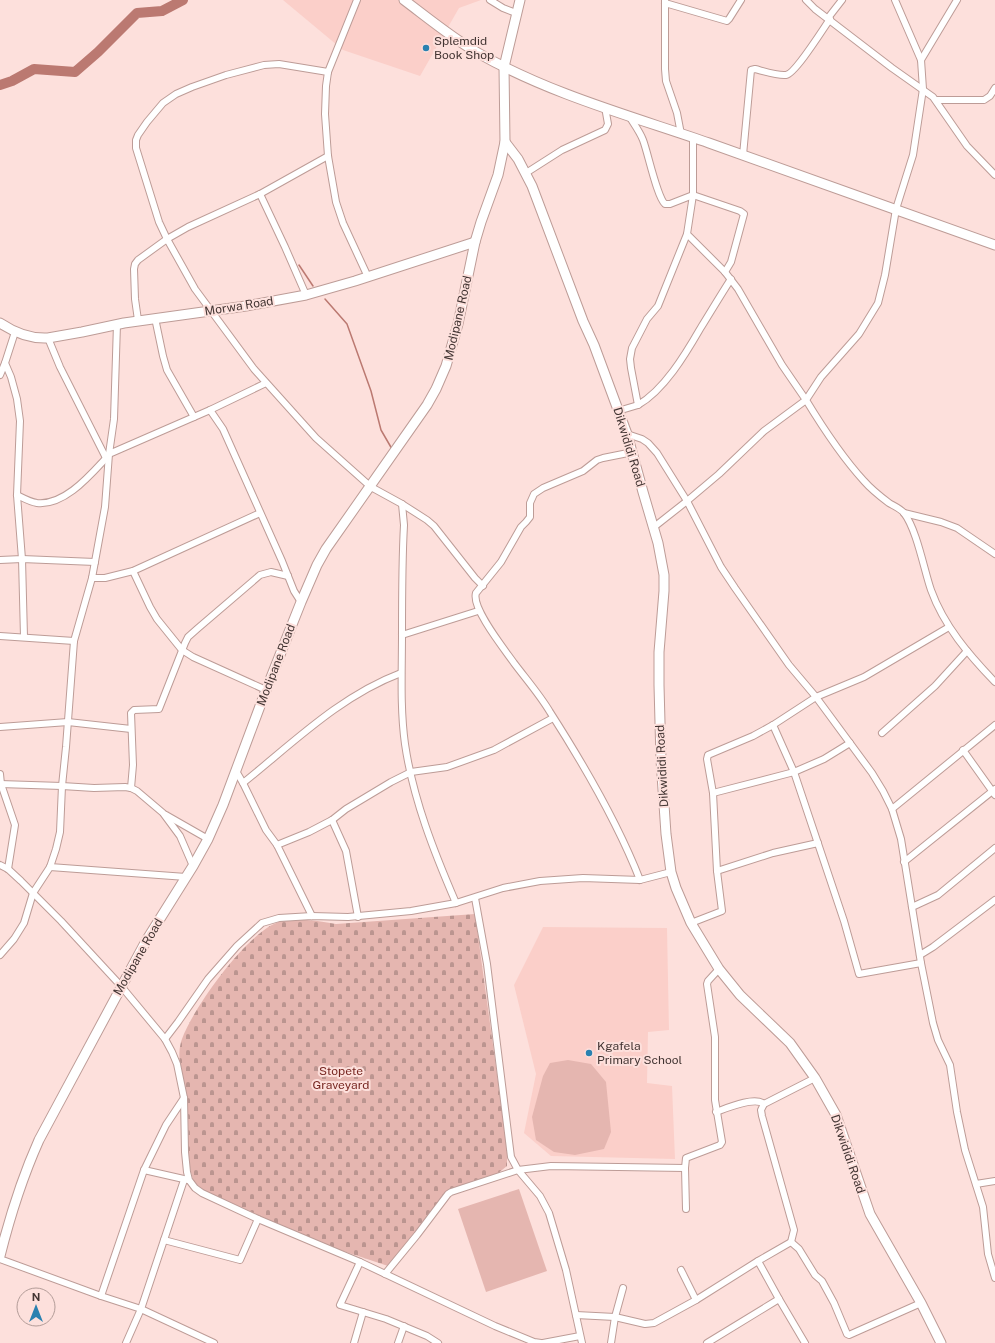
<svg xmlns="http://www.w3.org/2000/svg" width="995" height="1343" font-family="'Public Sans',sans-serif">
	<defs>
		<pattern id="cemetery-stones" width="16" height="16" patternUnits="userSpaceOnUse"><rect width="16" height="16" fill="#e5b6b0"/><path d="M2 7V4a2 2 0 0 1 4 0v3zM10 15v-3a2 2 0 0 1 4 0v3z" fill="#bb9590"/></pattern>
	</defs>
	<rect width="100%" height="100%" fill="#fde0dc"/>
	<g fill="#fbcfc9">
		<path d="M283 0H481L459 8 420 76 343 50Z"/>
		<path d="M543 927 667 928 669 1030 648 1032 647 1083 672 1086 675 1159 551 1156 524 1133 536 1074 514 985Z"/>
	</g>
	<g fill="#e5b6b0">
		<path d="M568 1060 591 1064 606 1082 611 1132 604 1149 575 1155 554 1152 536 1140 532 1117 543 1076 550 1063Z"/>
		<path d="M519 1189 547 1271 486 1292 458 1209Z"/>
	</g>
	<path fill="url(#cemetery-stones)" d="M475 914 499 1089 507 1149V1166L497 1174 445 1193 388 1266 325 1245 198 1188C185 1171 189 1139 188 1117 187 1095 175 1063 181 1042 190 1012 249 928 282 921 297 918 320 921 336 924Z"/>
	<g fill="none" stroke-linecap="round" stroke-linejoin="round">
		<g stroke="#bb7971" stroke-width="1.5">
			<path d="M299 265 313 286"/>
			<path d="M325 299 347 324 371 391 381 430 392 449"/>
		</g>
		<path stroke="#bb7971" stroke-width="10" d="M0 85 12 81 34 69 75 72 98 52 137 13 162 11 183 0"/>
		<g stroke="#bd9c97" stroke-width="8">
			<g id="street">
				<path d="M357 0 328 72 326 86 325 114 328 156 336 202 343 223 368 277"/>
				<path d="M490 0 503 8 516 13"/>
				<path d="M665 0V69L666 81 677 113 681 134"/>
				<path d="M806 0 815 9 892 68 933 97 967 146 995 175"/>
				<path d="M895 0 921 60 923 89 913 155 896 209 885 275 878 303 859 334 821 377 806 400C823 428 842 457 864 481 871 489 881 497 889 503 894 506 901 509 904 513 917 530 924 570 931 590 944 626 969 655 995 682"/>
				<path d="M665 3 727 21 729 19 741 0"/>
				<path d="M828 18 842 0"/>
				<path d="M921 60 957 0"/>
				<path d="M328 72 279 64 264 65 226 75 192 87 176 94 163 103 147 122 138 135 136 140V148L159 222 167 239 195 289 254 369 316 438 371 487 402 504 427 520 434 526 475 578 483 586"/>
				<path d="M936 100H984L990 96 995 88"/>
				<path d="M629 116C634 124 640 132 643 140 648 153 657 197 665 204H670L693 195 740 211 744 214 731 262 725 272"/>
				<path d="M743 155 751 70 755 69C763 71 778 76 786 75 795 74 823 29 830 19"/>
				<path d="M526 173 562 150 605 130 608 124 605 107"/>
				<path d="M260 194 285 247 306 295"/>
				<path d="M687 234 658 306 647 319 632 348 630 359 631 368 638 405C664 390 685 355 700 329 710 313 720 296 731 279"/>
				<path d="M155 318 163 356 167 370 194 417"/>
				<path d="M138 320 135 299 134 269 135 264 138 260 167 239 188 227 260 194 328 156"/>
				<path d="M117 324 114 419 109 454 210 410 266 383"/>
				<path d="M48 338 60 367 106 458"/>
				<path d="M0 375 5 363"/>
				<path d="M210 410 223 429 282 561 294 591 301 602"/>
				<path d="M618 411 638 405"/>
				<path d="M627 434 642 439 648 443 657 453 687 501 721 567 735 588 789 665 816 697 872 773 883 791 892 809 901 839 921 963 933 1023 938 1040 950 1065 957 1112 965 1150 983 1207 988 1254 995 1278"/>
				<path d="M633 452 603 458 597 460 583 471 543 488 534 494 530 503V517L526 522 521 527 501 562 476 593C471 608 505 650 514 663 526 679 540 695 550 712 584 765 617 821 640 880"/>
				<path d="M17 495C23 498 30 502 37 503 65 506 91 474 108 456"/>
				<path d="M402 504 404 525C402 561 402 598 402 634 402 671 400 708 405 744 413 799 434 852 456 903"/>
				<path d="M904 513 941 522 957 528 995 554"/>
				<path d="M654 527 687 501 719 474 764 431 806 400 782 365 738 289 725 272 687 234 693 195V138"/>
				<path d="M0 560 22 559 17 495 20 421 17 399 11 377 5 363 15 332"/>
				<path d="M133 571 150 607 157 619 182 650 193 657 266 690"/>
				<path d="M92 578H105L133 571 260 513"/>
				<path d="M402 635 478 611"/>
				<path d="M0 636 74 641"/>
				<path d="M24 637 22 559 95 562"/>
				<path d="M773 725 794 772 844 921 859 974 921 963"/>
				<path d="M0 727 68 722 131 729"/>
				<path d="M882 733 935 686 967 651"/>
				<path d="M963 750 995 795"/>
				<path d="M236 771 243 783 266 830 277 845 312 916"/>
				<path d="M0 774 1 784 15 825 8 869"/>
				<path d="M243 783C293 743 340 696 401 673"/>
				<path d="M0 784 62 786 94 788 125 787 131 788 137 791 163 813 180 836 193 866"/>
				<path d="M131 788 133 765 131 713 134 710 159 709 185 643 188 637 197 629 260 575 271 572 288 576"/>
				<path d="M713 793 794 772 824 759 850 743"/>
				<path d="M892 809 995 725"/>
				<path d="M166 815 208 839"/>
				<path d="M332 820 346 851 358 917"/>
				<path d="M277 845 309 832 332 820 346 809 391 782 411 772 447 767 494 750 553 718"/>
				<path d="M904 862 995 789"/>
				<path d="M0 865 8 869 21 881 61 921 121 986 165 1039 172 1052 177 1064 184 1098 185 1152 187 1172 189 1180 195 1188 202 1193 258 1219 360 1262 495 1326 534 1342 541 1343"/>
				<path d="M50 867 186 877"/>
				<path d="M717 871 773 853 818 843"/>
				<path d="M475 898 487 964 511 1157 518 1170 540 1196 549 1213 566 1270 582 1343"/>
				<path d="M912 907 938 895 995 848"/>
				<path d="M691 923 722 911 717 871 713 793 707 759 708 755 753 736 773 725 816 697 864 677 949 627"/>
				<path d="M0 955 14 939 24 923 33 893 50 867 56 849 60 832 62 786 66 747 74 641 92 578 105 507 109 454"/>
				<path d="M920 955 933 947 995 900"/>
				<path d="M165 1039 178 1022 208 979 237 946 262 923 279 918 312 916 348 917 411 911 456 903 503 888 540 881 583 878 640 880 671 872"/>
				<path d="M716 1112C727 1108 755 1096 764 1104"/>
				<path d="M144 1170 188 1180"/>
				<path d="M976 1184 995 1181"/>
				<path d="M686 1209 685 1168 686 1158 720 1145 722 1142 715 1100V1037L707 984 708 981 719 969"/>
				<path d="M164 1240 240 1260 258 1219"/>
				<path d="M791 1242 799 1249 815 1275 822 1281 834 1303 847 1334 849 1335 921 1303"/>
				<path d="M0 1259 101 1296 141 1309 214 1343"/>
				<path d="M360 1262 340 1305 386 1319 427 1336 438 1343"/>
				<path d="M681 1270 696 1300"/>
				<path d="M385 1274 417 1235 448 1194 451 1192 518 1170 551 1166 685 1168"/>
				<path d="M101 1296 144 1170 166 1125 184 1098"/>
				<path d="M779 1299 805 1343"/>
				<path d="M576 1315 615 1317 645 1324 654 1323 696 1300 758 1261"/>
				<path d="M126 1343 141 1309 184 1180"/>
				<path d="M354 1343 363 1312"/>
				<path d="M398 1343 404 1326"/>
				<path d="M543 1343 580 1336"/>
				<path d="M611 1343 615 1317 623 1288"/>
				<path d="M707 1343 779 1299 758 1261 791 1242 794 1230 762 1116 761 1110 764 1104 815 1078"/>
			</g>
		</g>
		<g stroke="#bd9c97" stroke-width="11">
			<g id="secondary">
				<path d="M404 0C428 18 452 38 478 53 550 94 631 116 709 143 804 177 900 211 995 245"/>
				<path d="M505 142 518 159 532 186 583 321 594 345 627 434 643 492 658 543 664 575V591L659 652V685L661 760 666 834 671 872 676 888 691 923 719 969 740 995 790 1043 815 1078 836 1115 870 1214 921 1303 941 1343"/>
				<path d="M0 323C15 333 30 339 48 338L82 332 124 323 246 306 306 295 355 281 475 242"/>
				<path d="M0 1256C10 1216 22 1178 39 1140L146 941 193 866 208 839 223 805 266 690 301 602 317 565 326 549 427 405 436 389 446 366 458 324 475 242 481 222 498 175 505 142 504 67 520 0"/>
			</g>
		</g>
		<use href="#street" stroke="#fff" stroke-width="6"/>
		<use href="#secondary" stroke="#fff" stroke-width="9"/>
	</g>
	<g fill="#2a81b0" stroke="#fde0dc" stroke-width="1.5">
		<circle cx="426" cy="48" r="4"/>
		<circle cx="589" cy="1053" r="4"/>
	</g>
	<g text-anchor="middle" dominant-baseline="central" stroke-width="4" stroke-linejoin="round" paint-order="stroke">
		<g font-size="12" fill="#433533" stroke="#fde0dc" text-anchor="start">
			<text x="434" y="41">Splemdid<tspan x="434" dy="14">Book Shop</tspan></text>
			<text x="597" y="1046">Kgafela<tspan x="597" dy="14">Primary School</tspan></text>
		</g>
		<g font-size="12" fill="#433533" stroke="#fde0dc">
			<text transform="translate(239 306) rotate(-9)">Morwa Road</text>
			<text transform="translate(458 318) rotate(-77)">Modipane Road</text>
			<text transform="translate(629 447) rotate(73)">Dikwididi Road</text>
			<text transform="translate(276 665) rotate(-69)">Modipane Road</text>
			<text transform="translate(662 766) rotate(-93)">Dikwididi Road</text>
			<text transform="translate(138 957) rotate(-60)">Modipane Road</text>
			<text transform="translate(848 1154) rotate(71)">Dikwididi Road</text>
		</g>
		<g font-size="12" fill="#772621" stroke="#fde0dc">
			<text x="341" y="1071">Stopete<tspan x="341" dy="14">Graveyard</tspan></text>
		</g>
	</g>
	<g transform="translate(36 1307)"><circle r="19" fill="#fde0dc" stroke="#b39c98"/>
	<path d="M0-3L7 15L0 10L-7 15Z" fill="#2a81b0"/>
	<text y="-6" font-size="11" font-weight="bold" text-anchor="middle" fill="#433533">N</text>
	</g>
</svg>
